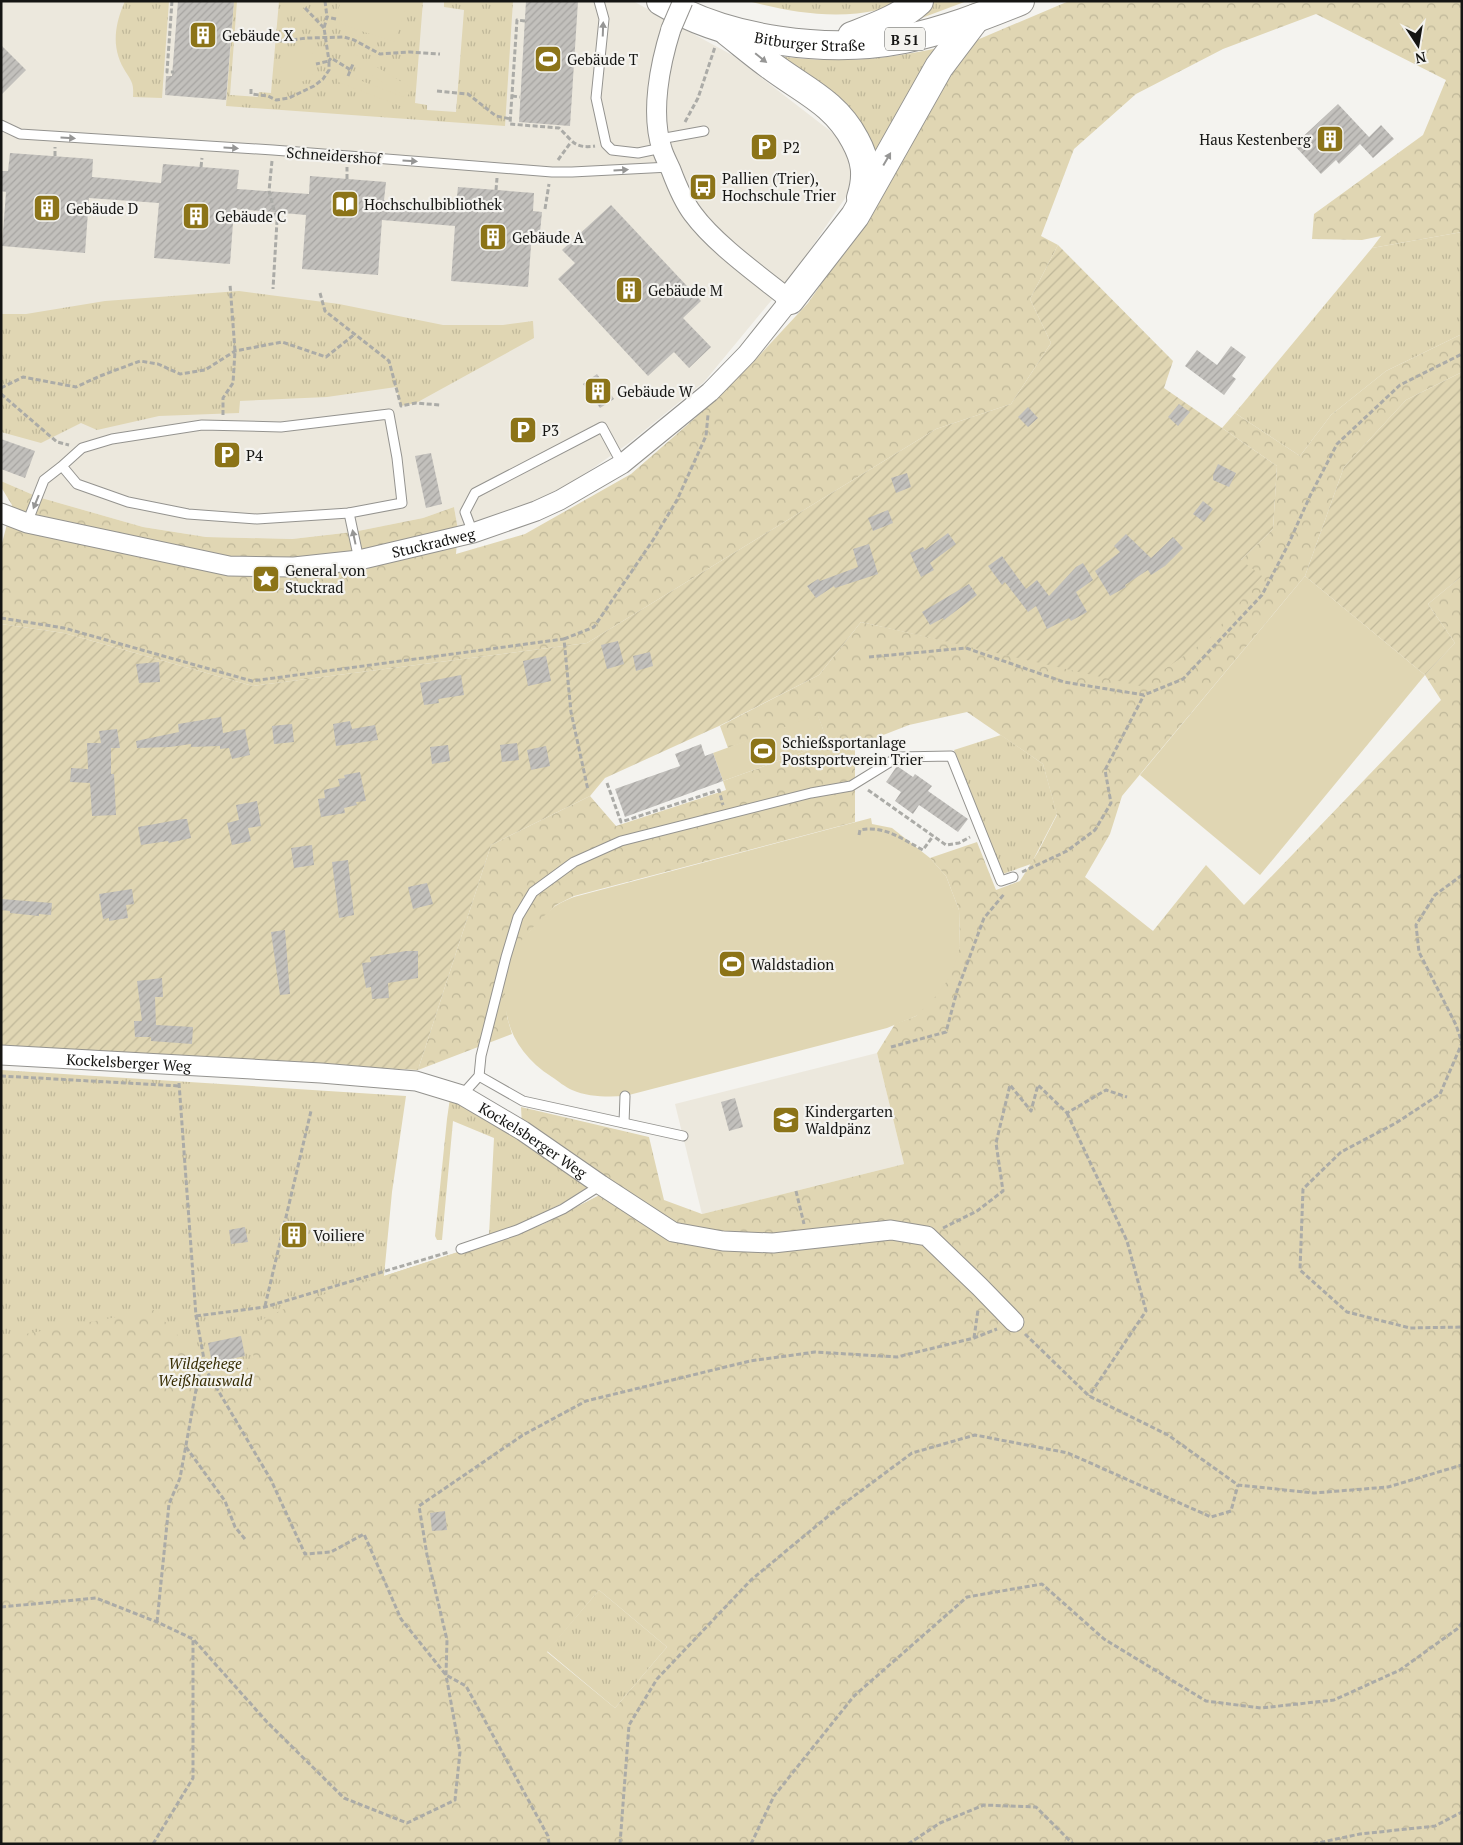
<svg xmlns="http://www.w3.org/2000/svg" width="1463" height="1845" font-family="'PT Serif',serif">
	<defs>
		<pattern id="grass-tufts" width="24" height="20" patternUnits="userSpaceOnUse" patternTransform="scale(1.25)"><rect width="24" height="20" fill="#e0d6b3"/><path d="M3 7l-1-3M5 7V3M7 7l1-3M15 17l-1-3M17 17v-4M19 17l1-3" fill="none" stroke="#bfb799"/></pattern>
		<pattern id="forest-crowns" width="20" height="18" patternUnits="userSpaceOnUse" patternTransform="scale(1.25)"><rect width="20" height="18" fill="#e0d6b3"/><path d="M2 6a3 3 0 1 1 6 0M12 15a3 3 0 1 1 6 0" fill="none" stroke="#bfb799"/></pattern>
		<pattern id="garden-furrows" width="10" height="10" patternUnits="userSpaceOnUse" patternTransform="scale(1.25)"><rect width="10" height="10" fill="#e0d6b3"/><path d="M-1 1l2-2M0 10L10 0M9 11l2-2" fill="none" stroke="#bfb799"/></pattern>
		<pattern id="building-hatch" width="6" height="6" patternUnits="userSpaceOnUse" patternTransform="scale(1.25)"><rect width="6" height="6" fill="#c2c0bc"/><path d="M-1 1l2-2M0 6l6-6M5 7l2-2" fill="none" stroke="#a6a4a1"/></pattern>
	</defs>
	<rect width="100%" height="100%" fill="#f4f3ef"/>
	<g fill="#ece8dd">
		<path d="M1 1H633L732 55 851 147 854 164 850 191 794 273 704 382 629 443 556 494 458 530 454 507 423 518 353 532 292 539 206 537 143 527 38 497 1 481Z"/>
		<path d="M877 1053 904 1164 702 1214 675 1104Z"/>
	</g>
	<g fill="url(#grass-tufts)">
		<path d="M169 1 162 98 133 97C134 82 131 81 124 69 111 46 115 24 125 1Z"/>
		<path d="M234 1H237L230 95 258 97 259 92 271 93 279 1H423L415 103 427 105V110L456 112 464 10 444 7V1H513L505 126 226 106Z"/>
		<path d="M748 1H899C892 4 885 9 878 10 835 20 789 12 748 1Z"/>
		<path d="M933 1H967L919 19Z"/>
		<path d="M942 47 876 168 778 56C833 64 887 60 942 47Z"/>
		<path d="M1462 232V334L1386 371 1331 415 1300 456 1235 413 1372 248Z"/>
		<path d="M239 291 339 304 443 325H503L533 321 534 338 416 403 401 406 396 387 327 397 240 401 239 413 159 416 97 430 81 423 41 443 1 432V314H26L105 301Z"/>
		<path d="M1001 735 1043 764 1057 814 1031 864 1003 874 954 750Z"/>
		<path d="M1 1070 406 1096 392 1192 384 1276 542 1225 598 1196 459 1496 1 1611Z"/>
		<path d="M450 1098 512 1131 589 1184 587 1188 563 1203 525 1222 489 1235 494 1138 453 1121 442 1240H437L435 1236 447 1119Z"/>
		<path d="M599 1590 667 1647 615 1708 547 1651Z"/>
	</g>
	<g fill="url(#forest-crowns)" fill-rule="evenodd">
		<path d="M1069 1H1462V232L1372 248 1381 236 1362 240 1312 239 1314 214 1423 135 1446 80 1316 14 1223 49 1136 94 1074 149 1041 236 1058 245 1030 299 1051 343 1011 404 936 429 587 643 253 686 64 633 1 624V547L12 505 1 487V481L38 497 143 527 206 537 292 539 353 532 423 518 454 507 458 530 456 554 525 534 631 474 694 419 756 359 808 303 864 222 947 70 977 40Z"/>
		<path d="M1462 334V372L1406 400 1344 467 1305 576 1122 796 1110 834 1085 877 1153 931 1206 865 1244 905 1441 700 1425 675 1455 643 1428 604 1462 576V1844H1V1348L20 1335 154 1310 189 1347 203 1382 256 1365 246 1327 299 1302 384 1276 542 1225 598 1196 607 1184 522 1126 521 1107 649 1137 664 1200 702 1214 904 1164 877 1053 895 1024 916 1016 960 947 959 910 946 876 930 858 977 842 996 890 1020 881 1038 852 1057 815 1043 764 967 712 909 725 855 746V822L574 896 556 905 530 931 514 952 507 980 506 999 507 1017 512 1034 418 1070 491 845 590 796 616 826 726 790 723 781 828 743 818 716 728 748 720 726 819 675 861 622 964 645 1241 560 1273 529 1277 466 1222 428 1235 413 1300 456 1331 415 1386 371ZM599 1590 667 1647 615 1708 547 1652Z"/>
	</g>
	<g fill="url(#garden-furrows)">
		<path d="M1058 245 1173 361 1164 388 1277 466 1273 529 1241 560 1262 576 1210 638 1140 686 861 622 819 675 719 726 605 778 590 796 491 845 418 1070 1 1049V624L64 633 253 686 587 643 936 429 1011 404 1051 343 1030 299Z"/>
		<path d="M1462 372V576L1428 604 1455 643 1425 675 1305 576 1344 467 1406 400Z"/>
	</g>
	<g fill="#e0d6b3">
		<path d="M281 1H313C304 10 288 15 281 1Z"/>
		<path d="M341 1 408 2 394 42 334 22Z"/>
		<circle cx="298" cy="64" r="18"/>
		<path d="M353 53 412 88 407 97 348 61Z"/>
		<path d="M341 73 406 98 403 107 338 82Z"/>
		<path d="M1305 576 1425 675 1260 875 1140 775Z"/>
		<path d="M818 715 828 743 723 781 713 753Z"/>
		<path d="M871 818 872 824 892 828 930 858 946 876 959 910 960 947 950 977 936 996 916 1016 887 1028 625 1096C607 1097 588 1097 572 1090 565 1087 558 1081 552 1077 507 1048 495 1004 513 953 518 942 546 912 557 905 562 902 568 899 574 897Z"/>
	</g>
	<g fill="url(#building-hatch)">
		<path d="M178 1H234L226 100 165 95 166 76H172Z"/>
		<path d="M526 1H578L570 126 519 122Z"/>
		<path d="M1 45 26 70 1 95Z"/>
		<path d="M1338 104 1369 137 1381 125 1394 139 1373 158 1360 144 1339 164 1336 160 1321 174 1294 145Z"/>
		<path d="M10 153 93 159 92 177 161 183 163 164 239 170 237 189 309 194 310 176 386 182 384 200 456 205 458 187 534 193 533 211 542 212 540 232H532L528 287 451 281 455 226 382 220 378 275 302 269 306 215 248 210 234 209 230 264 154 258 159 203 89 198 85 253 2 246 6 192 1 191V171H8Z"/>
		<path d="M611 205 701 301 683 318 711 347 689 368 674 352 648 376 558 279 575 263 562 250Z"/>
		<path d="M1231 346 1246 357 1232 376 1236 379 1224 395 1185 366 1197 350 1217 365Z"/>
		<path d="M597 374 614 399 600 408 583 384Z"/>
		<path d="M1179 404 1190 412 1178 426 1168 417Z"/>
		<path d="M1028 407 1038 418 1028 427 1018 417Z"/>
		<path d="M1 439 35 451 25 478 1 469Z"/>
		<path d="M431 453 442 504 426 508 415 456Z"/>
		<path d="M1218 464 1236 473 1229 487 1213 480V475Z"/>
		<path d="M907 473 911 487 896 493 891 478Z"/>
		<path d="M1203 501 1213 509 1204 522 1193 514Z"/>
		<path d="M888 510 893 523 873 531 868 518Z"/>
		<path d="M948 533 956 544 930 563 934 570 921 577 910 553 923 547 925 550Z"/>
		<path d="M1126 534 1151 558 1173 537 1183 548 1165 566 1151 575 1148 570 1125 585 1126 587 1110 596 1095 571 1120 552 1114 546Z"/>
		<path d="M869 544 878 574 835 588 834 586 816 598 807 586 818 579 820 581 858 567 853 549Z"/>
		<path d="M1002 556 1026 589 1037 580 1049 596 1076 567 1083 563 1093 580 1076 592 1087 612 1071 621 1069 618 1047 629 1036 606 1028 612 1005 582 1002 585 988 566Z"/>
		<path d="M969 584 977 595 944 620 943 618 930 625 922 612Z"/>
		<path d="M618 641 624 664 607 669 601 645Z"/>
		<path d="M650 652 653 666 636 671 633 656Z"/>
		<path d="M546 656 551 681 528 686 523 661Z"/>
		<path d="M159 662 160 682 139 683 136 664Z"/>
		<path d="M461 675 464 695 438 699 439 703 424 705 420 683Z"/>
		<path d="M221 717 223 733 245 729 250 755 232 759 229 748 220 749V746L191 747V744L170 747 137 748 136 741 179 732 178 724Z"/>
		<path d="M350 721 352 729 375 725 378 740 336 746 333 724Z"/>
		<path d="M292 724 294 742 274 744 272 726Z"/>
		<path d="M117 729 120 748H111V774H114L116 815 92 816 90 783 70 782 71 768 88 769 87 743H101L99 731Z"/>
		<path d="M517 743 519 760 502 762 500 745Z"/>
		<path d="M701 744 705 756 713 753 723 781 625 817 615 789 680 766 675 754Z"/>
		<path d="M448 745 450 761 432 764 430 747Z"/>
		<path d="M546 746 550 766 531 770 527 750Z"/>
		<path d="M897 766 913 777 915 774 932 786 928 791 968 819 958 832 919 805 913 814 895 801 901 792 886 782Z"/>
		<path d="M360 772 366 801 356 802 357 805 344 808 345 813 321 817 318 799 325 798 324 790 340 786 338 779 345 778 344 775Z"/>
		<path d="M257 801 261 826 248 828 251 841 232 845 227 823 239 820 236 805Z"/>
		<path d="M183 819H187L191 838 169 843 168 841 141 845 138 827Z"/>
		<path d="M312 845 314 865 294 868 291 848Z"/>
		<path d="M348 860 354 915 339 918 332 862Z"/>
		<path d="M427 883 433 904 413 909 408 887Z"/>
		<path d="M132 889 134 904 126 905 128 918 109 921V918L103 919 99 894Z"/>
		<path d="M1 899 52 903 51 915 39 914V916L10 913V911L1 910Z"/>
		<path d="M285 930 290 994 280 995 271 932Z"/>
		<path d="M406 951H418V978L388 983 389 998 372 999 371 987 366 988 362 963 371 962 370 957Z"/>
		<path d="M162 978 163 997H155L156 1025 193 1027 192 1044 151 1041V1037H135L134 1021H142L137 981Z"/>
		<path d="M735 1098 743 1127 729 1131 721 1102Z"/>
		<path d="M245 1227 248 1242 231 1244 229 1230Z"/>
		<path d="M241 1336 245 1356 212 1363 208 1343Z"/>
		<path d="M445 1511 447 1530 432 1531 430 1513Z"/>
	</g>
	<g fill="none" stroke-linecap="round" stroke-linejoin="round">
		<g stroke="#94938f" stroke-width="11">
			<g id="lane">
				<path d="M599 1 604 19 596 98 606 144 612 150 638 153 662 148"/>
				<path d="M1 125 20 134 273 150 552 172H572L670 167"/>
				<path d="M660 139 704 131"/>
				<path d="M349 513 359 560"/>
				<path d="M27 523 44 480 62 466 77 484 128 502 188 514 257 519 349 513 402 503 397 458 389 414 281 427 202 425 112 439 82 448 62 466"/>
				<path d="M473 533 465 512 475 493 602 427 622 464"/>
				<path d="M479 1076 523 1101 683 1136"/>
				<path d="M462 1095 479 1076 481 1056 506 957 518 917 533 892 574 862 621 841 811 793 851 786 898 757 951 756 1001 881 1013 877"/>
				<path d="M624 1123 625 1096"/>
				<path d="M461 1249 517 1230 563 1209 601 1185"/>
			</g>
		</g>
		<g stroke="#94938f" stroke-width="21">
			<g id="street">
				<path id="s1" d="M1 513 27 523 229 566 294 567 359 560 473 533 536 511 560 500 622 464 710 392 747 354 790 300C760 276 715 244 693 214 683 201 677 186 671 170 668 163 664 156 662 149 650 113 660 64 671 29"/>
				<path id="s2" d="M1 1055 321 1073 416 1081 462 1095 523 1131 601 1185 673 1232 723 1241 773 1243 891 1230 927 1236 980 1287 1014 1322"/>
			</g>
		</g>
		<g stroke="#94938f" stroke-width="30">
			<g id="primary">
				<path id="s3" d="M661 1C728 41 828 54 904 39 944 31 983 16 1020 1"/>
				<path d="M728 32C742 43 756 55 770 65 803 90 835 102 855 140 866 160 868 176 861 198"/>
				<path d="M852 36C875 27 901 18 919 1"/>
				<path d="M790 300 855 216 939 67 976 18"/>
			</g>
		</g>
		<g stroke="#ababa7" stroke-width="3" stroke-dasharray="5 2.5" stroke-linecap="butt">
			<path d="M172 1 167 72H174"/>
			<path d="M325 1 327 17"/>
			<path d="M305 8 324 28"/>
			<path d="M336 19 327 17 324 28 329 61 331 58 351 70"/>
			<path d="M525 21 517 20 510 124 559 128C573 141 574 149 595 146"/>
			<path d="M255 40 280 41 308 38 344 37 354 40 380 54 410 52 440 54"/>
			<path d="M348 76 353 64"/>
			<path d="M251 89V94L268 96 276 100 289 98 314 86 323 79 329 70V61L316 64"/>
			<path d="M437 91 468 94 496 116 511 119"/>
			<path d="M512 96 520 97"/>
			<path d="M685 122 698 98 715 47"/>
			<path d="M55 156V147"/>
			<path d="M558 160 571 142"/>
			<path d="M272 161 269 191 277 221 273 289"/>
			<path d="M201 167 202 158"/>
			<path d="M347 179V167"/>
			<path d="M496 190 497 178"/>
			<path d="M545 209 549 184"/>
			<path d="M320 293 325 311 389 361 401 406 416 403 440 405"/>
			<path d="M1 388 23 377 76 387 100 376 140 361 158 364 180 374 205 370 235 351 282 342 326 357 355 334"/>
			<path d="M1 394 57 442 69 445"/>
			<path d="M223 415V398L233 383 235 351 230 284"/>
			<path d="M1 618 64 628 252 681 564 639 571 712 588 790"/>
			<path d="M564 639 594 627 653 540 677 500 706 436 708 415"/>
			<path d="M869 657 966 648 1064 682 1144 695 1183 679 1262 595 1288 545 1310 496 1337 444 1400 385 1462 354"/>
			<path d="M607 783 621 822 719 790 723 805"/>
			<path d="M868 790 946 845 959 843 970 837"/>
			<path d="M859 835 860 830C884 825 902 839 923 850L933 836"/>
			<path d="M1022 872 1067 851 1095 830 1111 803 1105 770 1144 695"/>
			<path d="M1462 875 1435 895 1416 925 1419 952 1456 1025 1462 1043 1440 1094 1396 1123 1341 1152 1303 1189 1300 1270 1347 1312 1410 1328 1462 1327"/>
			<path d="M891 1047 946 1032 957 991 984 918 1005 893"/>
			<path d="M1 1076 180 1086"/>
			<path d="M179 1083 196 1316 206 1370 271 1480 305 1554 331 1552 364 1534 401 1619 446 1675 466 1686 548 1836 549 1844"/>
			<path d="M1067 1113 1127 1241 1146 1311 1089 1396"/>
			<path d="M796 1191 804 1224"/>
			<path d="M943 1228 977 1211 1003 1191 996 1143 1010 1085 1031 1111 1038 1085 1067 1113 1106 1090 1127 1097"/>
			<path d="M265 1306 311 1111"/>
			<path d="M196 1316 265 1307 449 1252"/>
			<path d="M1025 1334 1089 1396 1168 1435 1238 1485 1314 1493 1388 1487 1462 1465"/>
			<path d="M974 1338 978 1310"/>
			<path d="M186 1447 225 1501 235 1527 245 1539"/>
			<path d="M1 1607 96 1598 157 1622 193 1639 267 1722 344 1798 407 1823 455 1800 460 1752 446 1675 447 1640 427 1555 419 1506 523 1435 586 1401 750 1361 815 1352 897 1357 974 1338 997 1329"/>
			<path d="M157 1622 169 1504 180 1478 198 1379 203 1363"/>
			<path d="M153 1844 193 1778V1640"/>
			<path d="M620 1844 629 1725 657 1679 751 1580 838 1508 912 1453 975 1435 1068 1453 1211 1517 1231 1511 1238 1485"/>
			<path d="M751 1844 774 1796 854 1696 967 1597 1042 1584 1104 1639 1206 1701 1261 1708 1334 1700 1400 1670 1457 1629 1462 1623"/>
			<path d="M908 1844 940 1823 984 1805 1036 1807 1073 1844"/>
			<path d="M1313 1844 1360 1834 1435 1826 1462 1812"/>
		</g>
		<use href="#lane" stroke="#fff" stroke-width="9"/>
		<use href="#street" stroke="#fff" stroke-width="19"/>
		<use href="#primary" stroke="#fff" stroke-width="28"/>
		<g stroke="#94938f" stroke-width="21" stroke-linecap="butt">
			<path id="street-bridge" d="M671 29 683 1"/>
		</g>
		<use href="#street-bridge" stroke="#fff" stroke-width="19"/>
	</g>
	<defs><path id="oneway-solid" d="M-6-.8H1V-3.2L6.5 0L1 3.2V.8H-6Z" transform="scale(1.25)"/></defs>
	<g fill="#969695">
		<use href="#oneway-solid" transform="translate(603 29) rotate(-88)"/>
		<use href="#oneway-solid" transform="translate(761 58) rotate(39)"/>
		<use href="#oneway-solid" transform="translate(68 138) rotate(4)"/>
		<use href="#oneway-solid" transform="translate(231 148) rotate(3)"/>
		<use href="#oneway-solid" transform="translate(887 159) rotate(-60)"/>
		<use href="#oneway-solid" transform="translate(410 161) rotate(4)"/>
		<use href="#oneway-solid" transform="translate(621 170) rotate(-4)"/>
		<use href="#oneway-solid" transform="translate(36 502) rotate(112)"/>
		<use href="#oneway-solid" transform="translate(354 537) rotate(-102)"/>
	</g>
	<defs>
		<g id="building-square" transform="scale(1.4375)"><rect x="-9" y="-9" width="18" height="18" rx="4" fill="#8c7418" stroke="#f4f3ef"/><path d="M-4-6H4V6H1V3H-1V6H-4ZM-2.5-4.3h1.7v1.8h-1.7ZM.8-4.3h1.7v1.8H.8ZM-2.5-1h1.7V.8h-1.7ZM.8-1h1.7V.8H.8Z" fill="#fff"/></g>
		<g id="stadium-square" transform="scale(1.4375)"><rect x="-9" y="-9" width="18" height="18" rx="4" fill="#8c7418" stroke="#f4f3ef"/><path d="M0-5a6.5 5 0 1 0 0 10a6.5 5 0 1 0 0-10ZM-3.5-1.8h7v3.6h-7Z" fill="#fff"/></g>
		<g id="parking-square" transform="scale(1.4375)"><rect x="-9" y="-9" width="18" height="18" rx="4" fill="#8c7418" stroke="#f4f3ef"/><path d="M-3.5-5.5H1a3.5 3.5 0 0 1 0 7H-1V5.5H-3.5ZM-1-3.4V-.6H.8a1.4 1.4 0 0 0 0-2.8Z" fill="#fff"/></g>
		<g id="bus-square" transform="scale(1.4375)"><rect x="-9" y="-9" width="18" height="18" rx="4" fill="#8c7418" stroke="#f4f3ef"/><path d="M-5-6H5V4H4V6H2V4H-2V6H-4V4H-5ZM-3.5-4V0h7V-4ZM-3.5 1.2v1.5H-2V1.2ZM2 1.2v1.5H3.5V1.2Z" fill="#fff"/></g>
		<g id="library-square" transform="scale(1.4375)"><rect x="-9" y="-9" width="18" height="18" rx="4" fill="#8c7418" stroke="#f4f3ef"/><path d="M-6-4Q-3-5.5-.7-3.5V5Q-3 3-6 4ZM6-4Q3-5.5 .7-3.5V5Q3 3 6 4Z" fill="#fff"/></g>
		<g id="sight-square" transform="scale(1.4375)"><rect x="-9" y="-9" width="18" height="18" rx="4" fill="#8c7418" stroke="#f4f3ef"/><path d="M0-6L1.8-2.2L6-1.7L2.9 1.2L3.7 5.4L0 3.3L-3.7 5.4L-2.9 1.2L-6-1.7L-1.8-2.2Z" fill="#fff"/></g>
		<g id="school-square" transform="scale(1.4375)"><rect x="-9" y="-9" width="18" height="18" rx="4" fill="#8c7418" stroke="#f4f3ef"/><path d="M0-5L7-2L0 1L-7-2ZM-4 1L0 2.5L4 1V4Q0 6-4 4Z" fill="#fff"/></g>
	</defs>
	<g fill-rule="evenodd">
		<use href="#building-square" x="203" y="35"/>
		<use href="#stadium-square" x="548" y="59"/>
		<use href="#building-square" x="1330" y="139"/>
		<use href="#parking-square" x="764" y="147"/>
		<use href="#bus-square" x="703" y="187"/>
		<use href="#library-square" x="345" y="204"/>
		<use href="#building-square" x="47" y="208"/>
		<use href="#building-square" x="196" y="216"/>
		<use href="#building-square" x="493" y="237"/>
		<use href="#building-square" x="629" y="290"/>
		<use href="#building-square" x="598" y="391"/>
		<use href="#parking-square" x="523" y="430"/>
		<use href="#parking-square" x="227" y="455"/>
		<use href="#sight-square" x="266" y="579"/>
		<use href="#stadium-square" x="763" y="751"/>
		<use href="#stadium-square" x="732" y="964"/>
		<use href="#school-square" x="786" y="1120"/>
		<use href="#building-square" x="294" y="1235"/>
	</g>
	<g text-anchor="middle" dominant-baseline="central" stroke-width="4.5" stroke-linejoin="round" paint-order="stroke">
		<rect fill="#f4f3ef" stroke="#585855" stroke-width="1" x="885" y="27.5" width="40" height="23" rx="4"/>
		<g font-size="14" font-weight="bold" fill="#151513">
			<text x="905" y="39">B 51</text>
		</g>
		<g font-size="15" fill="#151513" stroke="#f4f3ef" text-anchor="start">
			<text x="222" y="35">Gebäude X</text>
			<text x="567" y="59">Gebäude T</text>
			<text x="1311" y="139" text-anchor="end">Haus Kestenberg</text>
			<text x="783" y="147">P2</text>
			<text x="722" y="178">Pallien (Trier),<tspan x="722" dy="17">Hochschule Trier</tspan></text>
			<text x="364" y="204">Hochschulbibliothek</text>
			<text x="66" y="208">Gebäude D</text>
			<text x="215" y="216">Gebäude C</text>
			<text x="512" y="237">Gebäude A</text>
			<text x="648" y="290">Gebäude M</text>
			<text x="617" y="391">Gebäude W</text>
			<text x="542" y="430">P3</text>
			<text x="246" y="455">P4</text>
			<text x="285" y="570">General von<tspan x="285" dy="17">Stuckrad</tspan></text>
			<text x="782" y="742">Schießsportanlage<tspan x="782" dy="17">Postsportverein Trier</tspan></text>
			<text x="751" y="964">Waldstadion</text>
			<text x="805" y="1111">Kindergarten<tspan x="805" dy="17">Waldpänz</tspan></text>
			<text x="313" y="1235">Voiliere</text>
		</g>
		<g font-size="15" fill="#151513" stroke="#f4f3ef">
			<text stroke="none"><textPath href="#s3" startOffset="156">Bitburger Straße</textPath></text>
			<text transform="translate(334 155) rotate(4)">Schneidershof</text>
			<text stroke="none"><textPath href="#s1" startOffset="441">Stuckradweg</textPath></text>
			<text stroke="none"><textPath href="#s2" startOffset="128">Kockelsberger Weg</textPath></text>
			<text stroke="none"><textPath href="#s2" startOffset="548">Kockelsberger Weg</textPath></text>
		</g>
		<g font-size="15" font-style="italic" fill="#362b00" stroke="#f4f3ef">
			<text x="205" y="1363">Wildgehege<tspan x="205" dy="17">Weißhauswald</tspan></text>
		</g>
	</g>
	<rect width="1463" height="1845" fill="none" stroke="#151513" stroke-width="5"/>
	<g transform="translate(1418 45) rotate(168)" stroke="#f4f3ef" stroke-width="4" paint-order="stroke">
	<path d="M0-4L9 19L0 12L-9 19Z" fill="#151513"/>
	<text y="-8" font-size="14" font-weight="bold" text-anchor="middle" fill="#151513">N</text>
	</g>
</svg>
